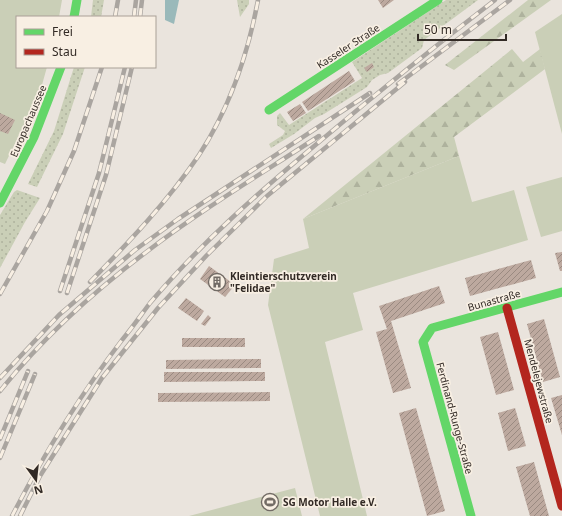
<svg xmlns="http://www.w3.org/2000/svg" width="562" height="516" font-family="'Noto Sans',sans-serif">
	<defs>
		<pattern id="grass-dots" width="8" height="8" patternUnits="userSpaceOnUse"><rect width="8" height="8" fill="#cacfb7"/><path d="M2 2h.1M6 6h.1" fill="none" stroke="#aeb29d" stroke-width="1.8" stroke-linecap="round"/></pattern>
		<pattern id="forest-firs" width="22" height="20" patternUnits="userSpaceOnUse"><rect width="22" height="20" fill="#cacfb7"/><path d="M5 1l3.5 6h-7zM16 11l3.5 6h-7z" fill="#aeb29d"/></pattern>
		<pattern id="building-hatch" width="6" height="6" patternUnits="userSpaceOnUse"><rect width="6" height="6" fill="#bda99f"/><path d="M-1 1l2-2M0 6l6-6M5 7l2-2" fill="none" stroke="#9a8a81"/></pattern>
	</defs>
	<rect width="100%" height="100%" fill="#eae4dd"/>
	<g fill="url(#grass-dots)">
		<path d="M93 0H104L101 17H91Z"/>
		<path d="M237 0H249V4L240 17Z"/>
		<path d="M446 0H478L424 40 422 48 388 73 380 75 372 80 367 87 324 114 315 118 294 134 271 148 269 144 283 135 285 131 277 125V116L280 113 289 125 362 78 352 62Z"/>
		<path d="M74 67H85L63 134 37 187 28 184 54 131Z"/>
		<path d="M17 190 40 198 25 222 0 268V215L14 192Z"/>
	</g>
	<g fill="url(#forest-firs)">
		<path d="M528 0H551L454 70 445 65Z"/>
		<path d="M512 49 523 62 540 49 545 69 454 137 459 156 303 219Z"/>
	</g>
	<g fill="#cacfb7">
		<path d="M0 0H62L59 17H17V67H47L40 92 5 164 0 162Z"/>
		<path d="M562 14V134L535 32Z"/>
		<path d="M459 156 472 202 514 190 528 240 353 293 363 330 325 342 367 516H320L268 305 274 259 309 248 303 219Z"/>
		<path d="M562 177V231L541 237 526 187Z"/>
		<path d="M295 488 302 516H189Z"/>
	</g>
	<path fill="#9ab9ba" d="M165 0H179L174 24 165 20Z"/>
	<g fill="url(#building-hatch)">
		<path d="M378 0H394L383 8Z"/>
		<path d="M372 63 374 67 367 72 364 68Z"/>
		<path d="M349 71 355 81 308 111 302 102Z"/>
		<path d="M300 104 306 113 293 121 287 112Z"/>
		<path d="M0 113 15 120 8 134 0 131Z"/>
		<path d="M562 252V271H560L555 253Z"/>
		<path d="M531 260 536 278 470 296 465 278Z"/>
		<path d="M209 266 235 285 225 297 200 279Z"/>
		<path d="M439 286 445 303 391 321 411 388 393 393 376 332 387 329 379 306Z"/>
		<path d="M186 298 204 311 197 321 178 308Z"/>
		<path d="M208 315 211 318 205 326 201 324Z"/>
		<path d="M544 319 560 377 543 382 527 324Z"/>
		<path d="M498 332 514 390 496 395 480 337Z"/>
		<rect x="182" y="338" width="63" height="9"/>
		<path d="M261 359V368L166 369V360Z"/>
		<path d="M164 372H265V381L164 382Z"/>
		<path d="M270 392V401L158 402V393Z"/>
		<path d="M562 395V435L551 398Z"/>
		<path d="M416 408 445 511 427 516 399 413Z"/>
		<path d="M515 408 526 446 508 451 498 413Z"/>
		<path d="M534 462 542 491 549 516H530L516 467Z"/>
	</g>
	<g fill="none" stroke-linecap="round" stroke-linejoin="round">
		<g stroke="#63d668" stroke-width="9">
			<path d="M74 17 77 0"/>
			<path d="M269 110 438 0"/>
			<path d="M0 203 34 137 61 67"/>
			<path d="M471 516 423 342 432 328 562 292"/>
		</g>
		<path stroke="#b3261e" stroke-width="9" d="M507 308 562 506"/>
		<g stroke="#aaa5a0" stroke-width="4.5">
			<g id="rail">
				<path d="M115 17 118 0"/>
				<path d="M134 17 136 0"/>
				<path d="M140 17 142 0"/>
				<path d="M398 84 510 0"/>
				<path d="M90 282C129 242 168 201 199 155 229 109 248 54 258 0"/>
				<path d="M60 291 99 173 125 67"/>
				<path d="M67 293 106 175 132 67"/>
				<path d="M0 294 47 211 74 151 102 67"/>
				<path d="M0 378 59 315 135 250 178 219 370 93"/>
				<path d="M0 391C42 339 92 293 145 253 201 210 261 174 319 136"/>
				<path d="M0 439 28 371"/>
				<path d="M0 458 35 374"/>
				<path d="M12 516C44 454 80 395 122 340 132 328 141 315 150 303 201 243 259 192 319 142 377 93 435 46 495 0"/>
				<path d="M20 516 40 476 102 378 158 308 207 255 267 196 405 82"/>
			</g>
		</g>
		<use href="#rail" stroke="#f8efe3" stroke-width="3" stroke-dasharray="9" stroke-linecap="butt"/>
	</g>
	<defs>
		<g id="building-ring" transform="scale(0.9)"><circle r="9.5" fill="#f8efe3" stroke="#726b65" stroke-width="1.5"/><path d="M-4-6H4V6H1V3H-1V6H-4ZM-2.5-4.3h1.7v1.8h-1.7ZM.8-4.3h1.7v1.8H.8ZM-2.5-1h1.7V.8h-1.7ZM.8-1h1.7V.8H.8Z" fill="#726b65"/></g>
		<g id="stadium-ring" transform="scale(0.9)"><circle r="9.5" fill="#f8efe3" stroke="#726b65" stroke-width="1.5"/><path d="M0-5a6.5 5 0 1 0 0 10a6.5 5 0 1 0 0-10ZM-3.5-1.8h7v3.6h-7Z" fill="#726b65"/></g>
	</defs>
	<g fill-rule="evenodd">
		<use href="#building-ring" x="217" y="282"/>
		<use href="#stadium-ring" x="270" y="502"/>
	</g>
	<g text-anchor="middle" dominant-baseline="central" stroke-width="3.5" stroke-linejoin="round" paint-order="stroke">
		<g font-size="10" fill="#322a25" stroke="#f8efe3">
			<text transform="translate(348 46) rotate(-33)">Kasseler Straße</text>
			<text transform="translate(28 121) rotate(-67)">Europachaussee</text>
			<text transform="translate(494 300) rotate(-16)">Bunastraße</text>
			<text transform="translate(539 381) rotate(75)">Mendelejewstraße</text>
			<text transform="translate(455 418) rotate(75)">Ferdinand-Runge-Straße</text>
		</g>
		<g font-size="10" font-weight="bold" fill="#322a25" stroke="#f8efe3" text-anchor="start">
			<text x="230" y="276">Kleintierschutzverein<tspan x="230" dy="12">"Felidae"</tspan></text>
			<text x="283" y="502">SG Motor Halle e.V.</text>
		</g>
	</g>
	<rect x="16" y="16" width="140" height="52" fill="#f8efe3" stroke="#a9a097"/>
	<rect x="24" y="29" width="20" height="6" fill="#63d668" stroke="#a9a097"/>
	<text x="52" y="36" font-size="12" fill="#322a25">Frei</text>
	<rect x="24" y="49" width="20" height="6" fill="#b3261e" stroke="#a9a097"/>
	<text x="52" y="56" font-size="12" fill="#322a25">Stau</text>
	<g transform="translate(36 480) rotate(165)" stroke="#f8efe3" stroke-width="3" paint-order="stroke">
	<path d="M0-3L7 15L0 10L-7 15Z" fill="#322a25"/>
	<text y="-6" font-size="11" font-weight="bold" text-anchor="middle" fill="#322a25">N</text>
	</g>
	<path d="M418 34v6h88v-6" fill="none" stroke="#322a25" stroke-width="2"/>
	<text x="424" y="34" font-size="12" fill="#322a25" stroke="#f8efe3" stroke-width="3" paint-order="stroke">50 m</text>
</svg>
